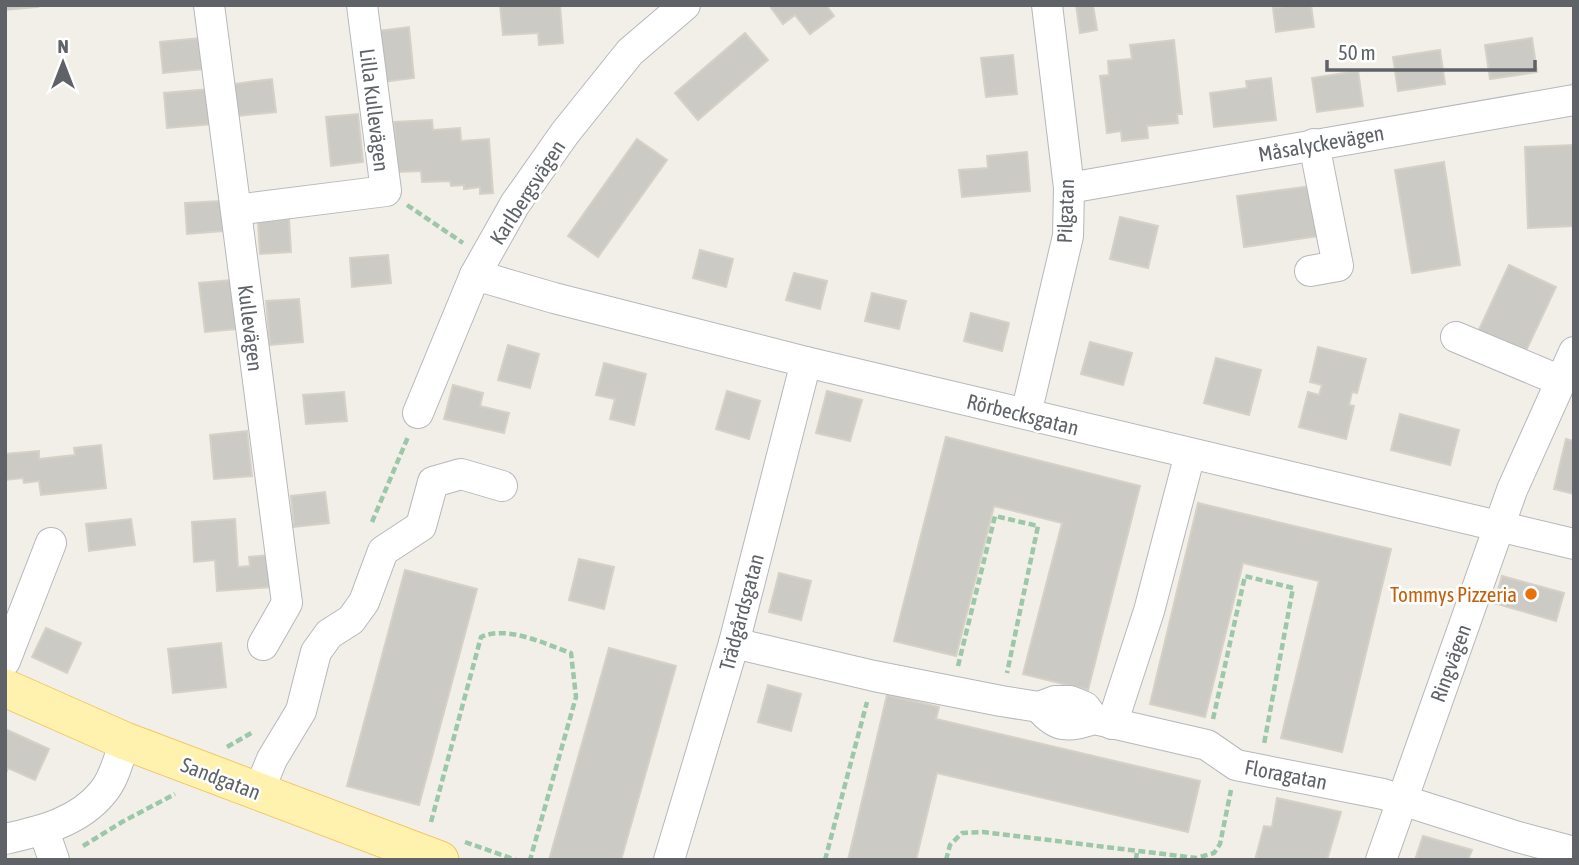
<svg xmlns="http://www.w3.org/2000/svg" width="1579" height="865" font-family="'Asap Condensed',sans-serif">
	<rect width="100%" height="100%" fill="#f1efe8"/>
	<g fill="#cccac5" stroke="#d6d1c6" stroke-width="2">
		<path d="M5 5H37L38 7 5 10Z"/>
		<path d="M500 5H560L563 43 539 45 538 33 503 35Z"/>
		<path d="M769 5H826L834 16 810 34 795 15 783 24Z"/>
		<path d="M1076 5H1093L1097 30 1080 33Z"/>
		<path d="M1294 5H1311L1314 27 1276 32 1273 8Z"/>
		<path d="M409 27 414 78 383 82 377 31Z"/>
		<path d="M745 33 768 60 698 120 675 93Z"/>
		<path d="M200 38 203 69 163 73 160 42Z"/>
		<path d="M1532 38 1537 72 1490 79 1485 45Z"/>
		<path d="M1174 40 1182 114H1177L1178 123 1147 126 1148 138 1122 141 1121 131 1107 133 1100 76 1109 75 1108 61 1132 59 1130 45Z"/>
		<path d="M1440 50 1445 84 1398 91 1393 57Z"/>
		<path d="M1013 55 1017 94 986 97 981 58Z"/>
		<path d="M1358 71 1363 106 1317 112 1312 78Z"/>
		<path d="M1271 78 1276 120 1214 127 1210 93 1247 88 1246 81Z"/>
		<path d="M272 79 276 112 238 116 234 84Z"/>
		<path d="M210 89 213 124 167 128 164 93Z"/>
		<path d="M358 114 363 162 331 166 326 117Z"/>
		<path d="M432 120 433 130 460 128 461 141 489 139 493 193 480 194V187L464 189V185L451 186 450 181 422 182 421 171 398 172 394 122Z"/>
		<path d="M637 139 667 160 598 257 568 236Z"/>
		<path d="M1574 145V226L1528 228 1525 147Z"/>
		<path d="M1027 152 1030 191 962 197 959 170 988 168 987 156Z"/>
		<path d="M1444 162 1460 265 1412 273 1395 170Z"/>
		<path d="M1311 186 1319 236 1244 247 1237 196Z"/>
		<path d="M221 201 223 231 187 234 185 203Z"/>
		<path d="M1120 217 1158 226 1148 268 1110 259Z"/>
		<path d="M289 219 291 252 260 254 258 222Z"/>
		<path d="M700 250 733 259 726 287 693 278Z"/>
		<path d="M388 255 391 283 352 287 350 258Z"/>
		<path d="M1509 265 1556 287 1524 355 1477 334Z"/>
		<path d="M794 273 827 281 820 309 786 300Z"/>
		<path d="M231 280 236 329 205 332 199 283Z"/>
		<path d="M872 293 906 301 899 329 865 321Z"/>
		<path d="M299 299 303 342 270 345 266 301Z"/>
		<path d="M971 313 1009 323 1002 351 964 341Z"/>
		<path d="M1090 342 1132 353 1123 385 1081 374Z"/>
		<path d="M508 345 539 354 530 388 498 380Z"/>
		<path d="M1318 347 1366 359 1357 393 1352 392 1349 405 1354 406 1346 439 1299 427 1308 392 1319 395 1322 385 1310 382Z"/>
		<path d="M1216 358 1261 370 1249 415 1204 403Z"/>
		<path d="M604 363 646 374 634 425 610 419 615 399 596 395Z"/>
		<path d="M453 385 483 393 480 406 509 413 504 433 444 419Z"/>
		<path d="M727 391 760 401 749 439 716 429Z"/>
		<path d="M827 391 862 400 850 441 816 433Z"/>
		<path d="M344 392 347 421 306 424 303 395Z"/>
		<path d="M1400 414 1459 430 1450 465 1391 450Z"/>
		<path d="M247 431 252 476 214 479 210 435Z"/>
		<path d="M946 437 1140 486 1088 690 1023 674 1062 523 994 506 956 656 894 641Z"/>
		<path d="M1566 439 1574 441V494L1554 489Z"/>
		<path d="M101 445 106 488 41 495 39 481 24 483 23 478 5 480V454L39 451V459L75 455 74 448Z"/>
		<path d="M325 492 329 523 294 527 291 496Z"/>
		<path d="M1198 503 1391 549 1342 752 1281 738 1319 581 1243 563 1205 717 1150 704Z"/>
		<path d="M131 519 135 545 89 551 86 524Z"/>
		<path d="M235 519 238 567 250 566 249 557 271 555 273 587 217 591 215 560 194 562 192 522Z"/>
		<path d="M579 559 614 567 604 609 569 600Z"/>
		<path d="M405 570 477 589 419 805 347 786Z"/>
		<path d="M779 573 811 581 801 620 769 612Z"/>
		<path d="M1502 576 1564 593 1556 621 1494 603Z"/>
		<path d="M46 628 81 643 67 673 32 657Z"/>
		<path d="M221 643 226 687 173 693 168 649Z"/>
		<path d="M609 648 676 666 621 860H549Z"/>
		<path d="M768 685 801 694 791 731 758 722Z"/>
		<path d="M887 695 939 707 936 719 1200 781 1188 832 937 773 916 860H848Z"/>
		<path d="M5 729 49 749 35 780 8 768 5 775Z"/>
		<path d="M1277 798 1341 812 1327 860H1255L1264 826 1272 827Z"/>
		<path d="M1423 836 1472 850 1468 860H1415Z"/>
	</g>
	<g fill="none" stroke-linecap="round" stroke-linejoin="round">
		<g stroke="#b5b8bc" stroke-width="32">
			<g id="minor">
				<path d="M209 5 287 603 263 645"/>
				<path d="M1069 188 1574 100"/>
				<path d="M236 210 386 191 362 5"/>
				<path d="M1310 271 1338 266 1314 144"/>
				<path d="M475 275 554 298 806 362 1574 544"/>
				<path d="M1456 337 1561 381"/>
				<path d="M418 413 475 275 515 204 565 133 630 52 685 5"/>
				<path d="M1026 414 1068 236 1069 188 1047 5"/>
				<path d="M734 643 874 676 1001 701 1039 707 1055 701H1070L1085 707 1094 719"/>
				<path d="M5 661 51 543"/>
				<path d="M1039 707C1057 729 1069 727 1094 719L1207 745 1236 765 1383 794 1518 837 1574 852"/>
				<path d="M1112 724 1149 611 1190 454"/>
				<path d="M258 793 272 759 301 711 316 652 329 634 351 620 364 602 383 551 421 526 433 482 461 474 502 486"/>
				<path d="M44 831 54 860"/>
				<path d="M5 839C41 831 79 822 103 792 115 778 119 757 125 741"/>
				<path d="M669 860 734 643 806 362"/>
				<path d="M1381 860 1512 490 1574 352"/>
			</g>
		</g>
		<g stroke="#f2c960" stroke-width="39">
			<path id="major" d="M5 688 125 741 440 860"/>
		</g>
		<g stroke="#9cc7a9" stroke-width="4.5" stroke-dasharray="7 3.5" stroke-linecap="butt">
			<path d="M407 205 463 243"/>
			<path d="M372 522 408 437"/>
			<path d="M958 666 995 516 1038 526 1007 673"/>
			<path d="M1213 719 1245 576 1293 588 1264 744"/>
			<path d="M227 747 253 732"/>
			<path d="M431 822 481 637C507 625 545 644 571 653L576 697 530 860"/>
			<path d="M465 842 516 860"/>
			<path d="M83 846 122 822 175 794"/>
			<path d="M825 860 867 702"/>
			<path d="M946 860 950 845 962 833 983 832 1196 858 1214 853 1220 844 1231 790"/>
			<path d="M1136 860 1137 851"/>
		</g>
		<use href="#minor" stroke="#fff" stroke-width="30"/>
		<use href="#major" stroke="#fff2af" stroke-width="37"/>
	</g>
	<circle fill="#e8710a" stroke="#fff" stroke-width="2.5" cx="1531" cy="594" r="7"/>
	<g text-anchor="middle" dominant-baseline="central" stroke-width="5" stroke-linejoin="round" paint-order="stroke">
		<g font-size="21" fill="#5f6368" stroke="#fff">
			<text transform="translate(375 110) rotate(83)">Lilla Kullevägen</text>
			<text transform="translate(1321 143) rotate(-10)">Måsalyckevägen</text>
			<text transform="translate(527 192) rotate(-57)">Karlbergsvägen</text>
			<text transform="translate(1065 211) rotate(-88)">Pilgatan</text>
			<text transform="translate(251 328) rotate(83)">Kullevägen</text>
			<text transform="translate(1023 414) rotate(14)">Rörbecksgatan</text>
			<text transform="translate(741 612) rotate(-75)">Trädgårdsgatan</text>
			<text transform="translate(1450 663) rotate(-70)">Ringvägen</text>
			<text transform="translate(1286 774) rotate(11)">Floragatan</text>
			<text transform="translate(221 778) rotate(21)">Sandgatan</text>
		</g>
		<g font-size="21" fill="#c56008" stroke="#fff" text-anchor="end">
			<text x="1517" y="594">Tommys Pizzeria</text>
		</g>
	</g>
	<rect width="1579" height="865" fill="none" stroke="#5f6368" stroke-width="14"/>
	<g transform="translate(63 63)" stroke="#ffffff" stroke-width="5" paint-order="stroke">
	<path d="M0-5L12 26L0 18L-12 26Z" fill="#5f6368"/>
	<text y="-10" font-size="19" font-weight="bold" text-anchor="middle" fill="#5f6368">N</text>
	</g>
	<path d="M1327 60v10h208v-10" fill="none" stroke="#5f6368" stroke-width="3.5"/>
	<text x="1338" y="60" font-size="21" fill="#5f6368" stroke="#ffffff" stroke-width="5" paint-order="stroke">50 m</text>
</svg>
